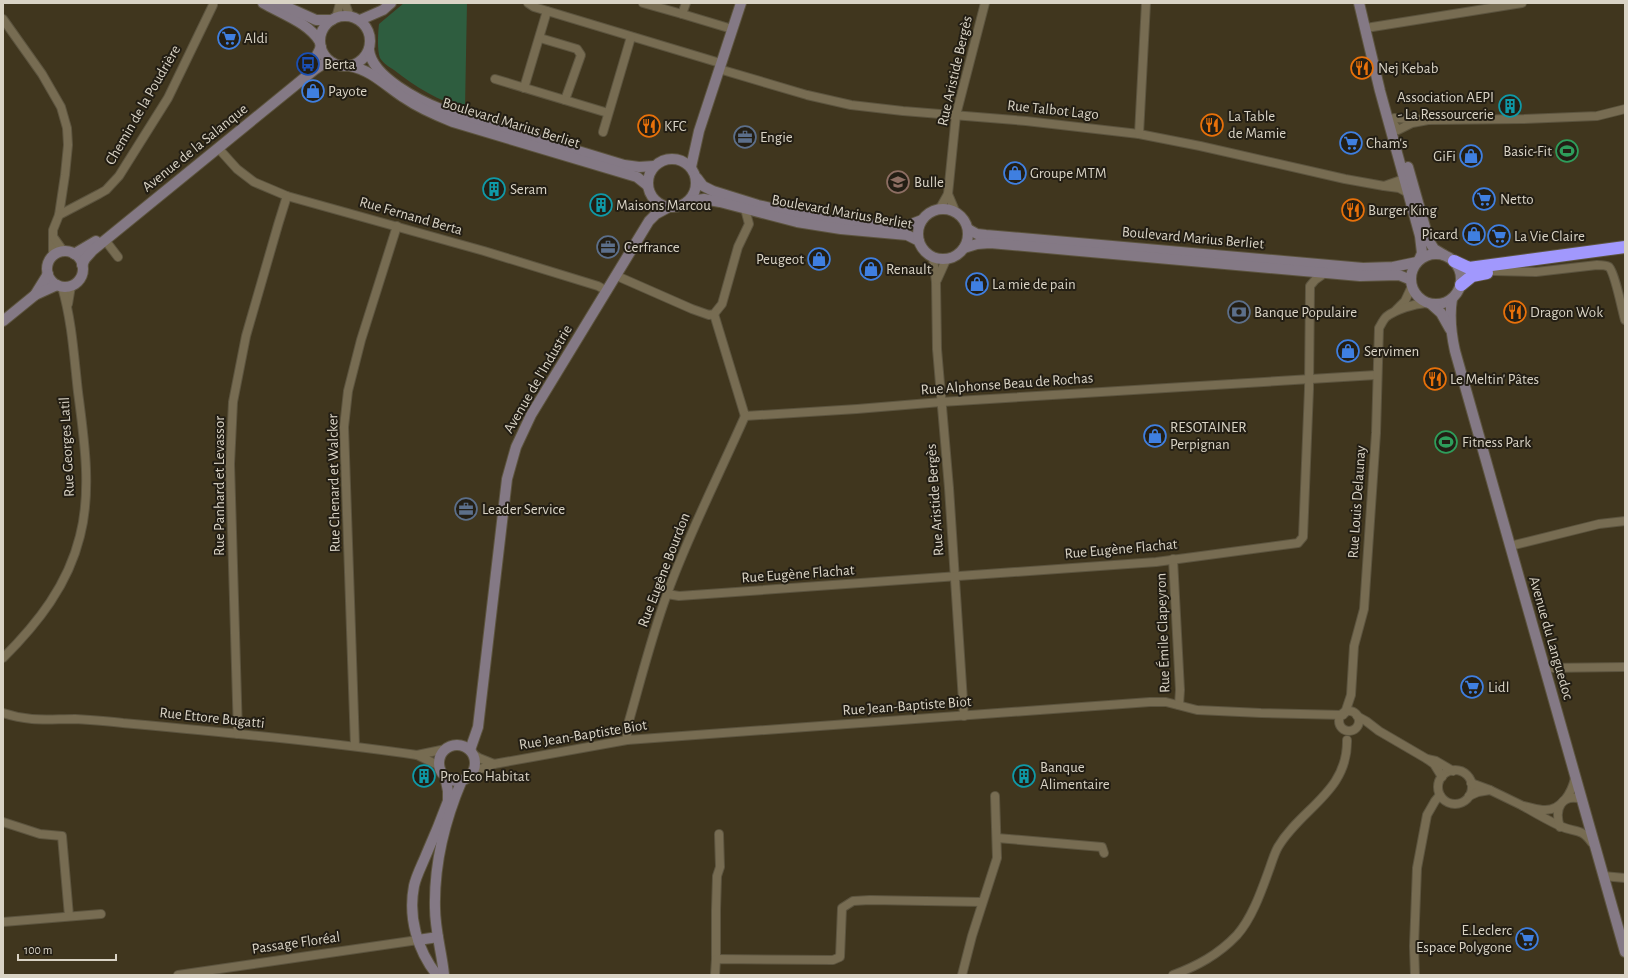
<svg xmlns="http://www.w3.org/2000/svg" width="1628" height="978" font-family="'Alegreya Sans',sans-serif">
	<rect width="100%" height="100%" fill="#40361e"/>
	<path fill="#2e5d3f" d="M404 3H467L465 108C438 101 416 87 394 70 389 67 383 63 380 58 377 51 378 32 379 24Z"/>
	<g fill="none" stroke-linecap="round" stroke-linejoin="round">
		<g stroke="#5c543f" stroke-width="10">
			<g id="street">
				<path d="M345 3 350 17"/>
				<path d="M528 3 534 7 720 63"/>
				<path d="M643 3 682 14 686 3"/>
				<path d="M682 14 732 29"/>
				<path d="M336 18 340 3"/>
				<path d="M3 19 42 74 61 107 67 128 68 145 65 175 59 215 53 230V256"/>
				<path d="M1366 28 1522 3"/>
				<path d="M540 38 577 49 581 55 565 100"/>
				<path d="M719 69 807 95 851 105 903 111 1026 121 1139 134 1200 146 1345 179 1384 186"/>
				<path d="M495 79 608 113"/>
				<path d="M524 88 547 11"/>
				<path d="M1394 118 1428 120 1412 123 1398 130 1392 122Z"/>
				<path d="M1428 120 1524 119 1597 116 1625 109"/>
				<path d="M603 132 631 37"/>
				<path d="M1139 134 1146 3"/>
				<path d="M219 149 237 169 254 182 287 196 484 251 598 286 607 291"/>
				<path d="M1408 183 1404 179 1384 186 1399 188 1408 193"/>
				<path d="M948 194 956 213"/>
				<path d="M939 210 948 194 956 115 985 3"/>
				<path d="M59 215 99 194 106 190 119 176 168 98 213 5"/>
				<path d="M54 238 64 252"/>
				<path d="M105 240 118 257"/>
				<path d="M933 258 936 282 937 349 949 488 964 716"/>
				<path d="M1494 271 1536 272 1597 265C1601 265 1606 265 1609 267 1615 273 1622 310 1625 320"/>
				<path d="M617 276 692 309 709 315 714 314 722 304 738 247 749 224 745 209"/>
				<path d="M937 280 946 260"/>
				<path d="M68 304 71 286"/>
				<path d="M1396 310 1405 301 1412 286"/>
				<path d="M714 314 745 416 857 409 941 402 1376 375"/>
				<path d="M1510 546 1599 524 1625 521"/>
				<path d="M1173 559 1180 690 1179 705"/>
				<path d="M667 594 679 596 1156 562 1298 543 1303 537 1309 389 1310 286 1315 280 1325 273"/>
				<path d="M3 658C38 623 68 585 80 536 92 490 84 438 78 392 74 357 72 321 62 287"/>
				<path d="M1544 668 1625 667"/>
				<circle cx="1349" cy="721" r="10"/>
				<path d="M3 713C30 722 48 719 75 719 91 720 107 721 123 723 221 732 320 741 417 755"/>
				<path d="M1345 713 1351 695 1354 646 1364 609 1376 433 1379 328C1381 325 1383 320 1386 317 1396 309 1414 304 1426 303"/>
				<path d="M1357 716 1366 721 1379 731 1427 759"/>
				<path d="M238 734 230 464 233 402 246 336 278 225 287 196"/>
				<path d="M627 740V728C640 683 651 638 667 594 689 533 719 475 745 416"/>
				<path d="M355 746 344 427 348 391 361 340 397 226"/>
				<path d="M494 764 627 740 1150 702H1166L1197 710 1261 713 1343 715"/>
				<path d="M440 766 417 755 446 749"/>
				<circle cx="1455" cy="787" r="17"/>
				<path d="M472 772 494 764 479 758 473 754"/>
				<path d="M1442 777 1434 764 1427 759 1436 761 1453 771"/>
				<path d="M1575 778C1572 792 1562 810 1545 810 1538 810 1530 807 1523 806 1535 813 1547 820 1560 826 1575 833 1581 827 1592 843"/>
				<path d="M1490 790 1523 806"/>
				<path d="M1469 796 1478 792 1490 790 1471 783"/>
				<path d="M3 822 40 834 62 836 69 916"/>
				<path d="M1560 827C1554 809 1561 793 1582 799"/>
				<path d="M997 838 1102 847 1104 853"/>
				<path d="M1603 876 1625 878"/>
				<path d="M3 922 101 914"/>
				<path d="M716 959V910L717 876 720 867 719 834"/>
				<path d="M178 975 418 940"/>
				<path d="M715 975 716 959 833 960 840 957 842 908 853 901 870 900 982 902"/>
				<path d="M962 975 972 936 997 858 995 796"/>
				<path d="M1173 975C1197 966 1218 955 1237 935 1252 918 1261 892 1269 870 1272 862 1274 854 1278 847 1301 808 1348 792 1347 740"/>
				<path d="M1415 975 1414 946 1417 868 1427 815 1435 801 1440 795"/>
			</g>
		</g>
		<g stroke="#5c543f" stroke-width="12">
			<g id="secondary">
				<path d="M263 3C282 14 309 23 320 42"/>
				<path d="M278 3 316 20H332"/>
				<path d="M1359 3 1380 91 1420 236 1422 253 1419 260"/>
				<circle cx="345" cy="41" r="25"/>
				<path d="M360 20 383 10 391 3"/>
				<path d="M369 50C372 77 420 101 443 110L624 165 639 167 654 166"/>
				<path d="M350 66C371 70 386 86 403 97 419 108 435 115 453 122L637 177 647 185"/>
				<path d="M306 71 312 65 321 47"/>
				<circle cx="672" cy="183" r="24"/>
				<path d="M691 167 699 131 741 3"/>
				<path d="M1408 167 1429 241 1434 249 1444 255"/>
				<path d="M697 178 703 186 713 191 758 205 797 214 833 221 889 226H906L922 220"/>
				<path d="M689 201 704 199 720 202 797 222 841 229 907 235 919 241"/>
				<circle cx="943" cy="234" r="25"/>
				<path d="M968 229 977 234 986 235 1363 268 1393 267 1417 262"/>
				<path d="M964 248 977 244 990 243 1360 276 1399 275 1411 280"/>
				<circle cx="65" cy="269" r="18"/>
				<circle cx="1436" cy="279" r="25"/>
				<path d="M74 254 96 241"/>
				<path d="M82 265 85 259 93 250 314 70 323 64 333 63"/>
				<path d="M35 295 48 274"/>
				<path d="M1452 299C1449 317 1451 333 1455 351L1625 952"/>
				<path d="M1431 304 1441 313 1450 329"/>
				<path d="M3 321 35 295 57 285"/>
				<circle cx="457" cy="763" r="18"/>
				<path d="M470 750 478 727 507 479 516 447 531 415 649 221 656 214 669 207"/>
				<path d="M418 940 438 937"/>
				<path d="M437 975C417 950 408 917 414 886 416 876 422 865 426 855 434 837 441 820 448 801V791L445 776"/>
				<path d="M444 975C442 953 435 931 435 908 434 864 445 820 462 780"/>
			</g>
		</g>
		<g stroke="#5c543f" stroke-width="14">
			<g id="highway">
				<path d="M1454 261 1469 268 1625 247"/>
				<path d="M1461 285 1472 276 1487 273"/>
			</g>
		</g>
		<use href="#street" stroke="#776c52" stroke-width="8"/>
		<use href="#secondary" stroke="#847985" stroke-width="10"/>
		<use href="#highway" stroke="#a198fd" stroke-width="12"/>
	</g>
	<defs>
		<g id="supermarket-ring" transform="scale(1.15)"><circle r="9.5" fill="#231e14" stroke="#3f7fe0" stroke-width="1.5"/><path d="M-6-5.5h2.5l.6 2H6L4.5 2H-2.5L-4.4-4H-6ZM-1.5 3.2a1.3 1.3 0 1 0 .1 0ZM3 3.2a1.3 1.3 0 1 0 .1 0Z" fill="#3f7fe0"/></g>
		<g id="bus-ring" transform="scale(1.15)"><circle r="9.5" fill="#231e14" stroke="#1a4fb4" stroke-width="1.5"/><path d="M-5-6H5V4H4V6H2V4H-2V6H-4V4H-5ZM-3.5-4V0h7V-4ZM-3.5 1.2v1.5H-2V1.2ZM2 1.2v1.5H3.5V1.2Z" fill="#1a4fb4"/></g>
		<g id="restaurant-ring" transform="scale(1.15)"><circle r="9.5" fill="#231e14" stroke="#e8710a" stroke-width="1.5"/><path d="M-5-6h1v4h1v-4h1v4h1v-4h1v5L-1.5 .5V6h-2V.5L-5-1ZM5-6V6H3V1.5H1.5Q1.5-4 5-6Z" fill="#e8710a"/></g>
		<g id="shop-ring" transform="scale(1.15)"><circle r="9.5" fill="#231e14" stroke="#3f7fe0" stroke-width="1.5"/><path d="M-5-2.5h2.3a2.7 3.5 0 0 1 5.4 0H5L5.5 6h-11ZM-1.5-2.5h3a1.5 2.3 0 0 0-3 0Z" fill="#3f7fe0"/></g>
		<g id="building-ring" transform="scale(1.15)"><circle r="9.5" fill="#231e14" stroke="#0f9aa8" stroke-width="1.5"/><path d="M-4-6H4V6H1V3H-1V6H-4ZM-2.5-4.3h1.7v1.8h-1.7ZM.8-4.3h1.7v1.8H.8ZM-2.5-1h1.7V.8h-1.7ZM.8-1h1.7V.8H.8Z" fill="#0f9aa8"/></g>
		<g id="office-ring" transform="scale(1.15)"><circle r="9.5" fill="#231e14" stroke="#5c6f8a" stroke-width="1.5"/><path d="M-6-3h4V-5.5h4V-3h4V5H-6ZM-1-4.5V-3h2v-1.5ZM-6 0V1H6V0Z" fill="#5c6f8a"/></g>
		<g id="stadium-ring" transform="scale(1.15)"><circle r="9.5" fill="#231e14" stroke="#2e9e5b" stroke-width="1.5"/><path d="M0-5a6.5 5 0 1 0 0 10a6.5 5 0 1 0 0-10ZM-3.5-1.8h7v3.6h-7Z" fill="#2e9e5b"/></g>
		<g id="school-ring" transform="scale(1.15)"><circle r="9.5" fill="#231e14" stroke="#8d6e63" stroke-width="1.5"/><path d="M0-5L7-2L0 1L-7-2ZM-4 1L0 2.5L4 1V4Q0 6-4 4Z" fill="#8d6e63"/></g>
		<g id="bank-ring" transform="scale(1.15)"><circle r="9.5" fill="#231e14" stroke="#5c6f8a" stroke-width="1.5"/><path d="M-6-4H6V4H-6ZM0-2.3a2.3 2.3 0 1 0 0 4.6a2.3 2.3 0 1 0 0-4.6Z" fill="#5c6f8a"/></g>
	</defs>
	<g fill-rule="evenodd">
		<use href="#supermarket-ring" x="229" y="38"/>
		<use href="#bus-ring" x="308" y="64"/>
		<use href="#restaurant-ring" x="1362" y="68"/>
		<use href="#shop-ring" x="313" y="91"/>
		<use href="#building-ring" x="1510" y="106"/>
		<use href="#restaurant-ring" x="1212" y="125"/>
		<use href="#restaurant-ring" x="649" y="126"/>
		<use href="#office-ring" x="745" y="137"/>
		<use href="#supermarket-ring" x="1351" y="143"/>
		<use href="#stadium-ring" x="1567" y="151"/>
		<use href="#shop-ring" x="1471" y="156"/>
		<use href="#shop-ring" x="1015" y="173"/>
		<use href="#school-ring" x="898" y="182"/>
		<use href="#building-ring" x="494" y="189"/>
		<use href="#supermarket-ring" x="1484" y="199"/>
		<use href="#building-ring" x="601" y="205"/>
		<use href="#restaurant-ring" x="1353" y="210"/>
		<use href="#shop-ring" x="1474" y="234"/>
		<use href="#supermarket-ring" x="1499" y="236"/>
		<use href="#office-ring" x="608" y="247"/>
		<use href="#shop-ring" x="819" y="259"/>
		<use href="#shop-ring" x="871" y="269"/>
		<use href="#shop-ring" x="977" y="284"/>
		<use href="#bank-ring" x="1239" y="312"/>
		<use href="#restaurant-ring" x="1515" y="312"/>
		<use href="#shop-ring" x="1348" y="351"/>
		<use href="#restaurant-ring" x="1435" y="379"/>
		<use href="#shop-ring" x="1155" y="436"/>
		<use href="#stadium-ring" x="1446" y="442"/>
		<use href="#office-ring" x="466" y="509"/>
		<use href="#supermarket-ring" x="1472" y="687"/>
		<use href="#building-ring" x="424" y="776"/>
		<use href="#building-ring" x="1024" y="776"/>
		<use href="#supermarket-ring" x="1527" y="939"/>
	</g>
	<g text-anchor="middle" dominant-baseline="central" stroke-width="4" stroke-linejoin="round" paint-order="stroke">
		<g font-size="15" fill="#d9d3c5" stroke="#231e14" text-anchor="start">
			<text x="244" y="38">Aldi</text>
			<text x="324" y="64">Berta</text>
			<text x="1378" y="68">Nej Kebab</text>
			<text x="328" y="91">Payote</text>
			<text x="1494" y="97" text-anchor="end">Association AEPI<tspan x="1494" dy="17">- La Ressourcerie</tspan></text>
			<text x="1228" y="116">La Table<tspan x="1228" dy="17">de Mamie</tspan></text>
			<text x="664" y="126">KFC</text>
			<text x="760" y="137">Engie</text>
			<text x="1366" y="143">Cham's</text>
			<text x="1552" y="151" text-anchor="end">Basic-Fit</text>
			<text x="1456" y="156" text-anchor="end">GiFi</text>
			<text x="1030" y="173">Groupe MTM</text>
			<text x="914" y="182">Bulle</text>
			<text x="510" y="189">Seram</text>
			<text x="1500" y="199">Netto</text>
			<text x="616" y="205">Maisons Marcou</text>
			<text x="1368" y="210">Burger King</text>
			<text x="1458" y="234" text-anchor="end">Picard</text>
			<text x="1514" y="236">La Vie Claire</text>
			<text x="624" y="247">Cerfrance</text>
			<text x="804" y="259" text-anchor="end">Peugeot</text>
			<text x="886" y="269">Renault</text>
			<text x="992" y="284">La mie de pain</text>
			<text x="1254" y="312">Banque Populaire</text>
			<text x="1530" y="312">Dragon Wok</text>
			<text x="1364" y="351">Servimen</text>
			<text x="1450" y="379">Le Meltin' Pâtes</text>
			<text x="1170" y="427">RESOTAINER<tspan x="1170" dy="17">Perpignan</tspan></text>
			<text x="1462" y="442">Fitness Park</text>
			<text x="482" y="509">Leader Service</text>
			<text x="1488" y="687">Lidl</text>
			<text x="1040" y="767">Banque<tspan x="1040" dy="17">Alimentaire</tspan></text>
			<text x="440" y="776">Pro Eco Habitat</text>
			<text x="1512" y="930" text-anchor="end">E.Leclerc<tspan x="1512" dy="17">Espace Polygone</tspan></text>
		</g>
		<g font-size="15" fill="#d9d3c5" stroke="#231e14">
			<text transform="translate(955 71) rotate(-77)">Rue Aristide Bergès</text>
			<text transform="translate(143 105) rotate(-60)">Chemin de la Poudrière</text>
			<text transform="translate(1053 110) rotate(6)">Rue Talbot Lago</text>
			<text transform="translate(511 123) rotate(17)">Boulevard Marius Berliet</text>
			<text transform="translate(195 148) rotate(-39)">Avenue de la Salanque</text>
			<text transform="translate(842 212) rotate(10)">Boulevard Marius Berliet</text>
			<text transform="translate(411 216) rotate(16)">Rue Fernand Berta</text>
			<text transform="translate(1193 238) rotate(5)">Boulevard Marius Berliet</text>
			<text transform="translate(538 379) rotate(-60)">Avenue de l'Industrie</text>
			<text transform="translate(1007 384) rotate(-4)">Rue Alphonse Beau de Rochas</text>
			<text transform="translate(67 447) rotate(-93)">Rue Georges Latil</text>
			<text transform="translate(334 483) rotate(-91)">Rue Chenard et Walcker</text>
			<text transform="translate(219 486) rotate(-90)">Rue Panhard et Levassor</text>
			<text transform="translate(935 500) rotate(-94)">Rue Aristide Bergès</text>
			<text transform="translate(1357 502) rotate(-86)">Rue Louis Delaunay</text>
			<text transform="translate(1121 549) rotate(-5)">Rue Eugène Flachat</text>
			<text transform="translate(664 570) rotate(-69)">Rue Eugène Bourdon</text>
			<text transform="translate(798 574) rotate(-4)">Rue Eugène Flachat</text>
			<text transform="translate(1163 633) rotate(-92)">Rue Émile Clapeyron</text>
			<text transform="translate(1551 638) rotate(74)">Avenue du Languedoc</text>
			<text transform="translate(907 706) rotate(-4)">Rue Jean-Baptiste Biot</text>
			<text transform="translate(212 718) rotate(6)">Rue Ettore Bugatti</text>
			<text transform="translate(583 735) rotate(-9)">Rue Jean-Baptiste Biot</text>
			<text transform="translate(296 943) rotate(-8)">Passage Floréal</text>
		</g>
	</g>
	<rect width="1628" height="978" fill="none" stroke="#d9d3c5" stroke-width="8"/>
	<path d="M18 954v6h98v-6" fill="none" stroke="#d9d3c5" stroke-width="2"/>
	<text x="24" y="954" font-size="12" fill="#d9d3c5" stroke="#231e14" stroke-width="3" paint-order="stroke">100 m</text>
</svg>
